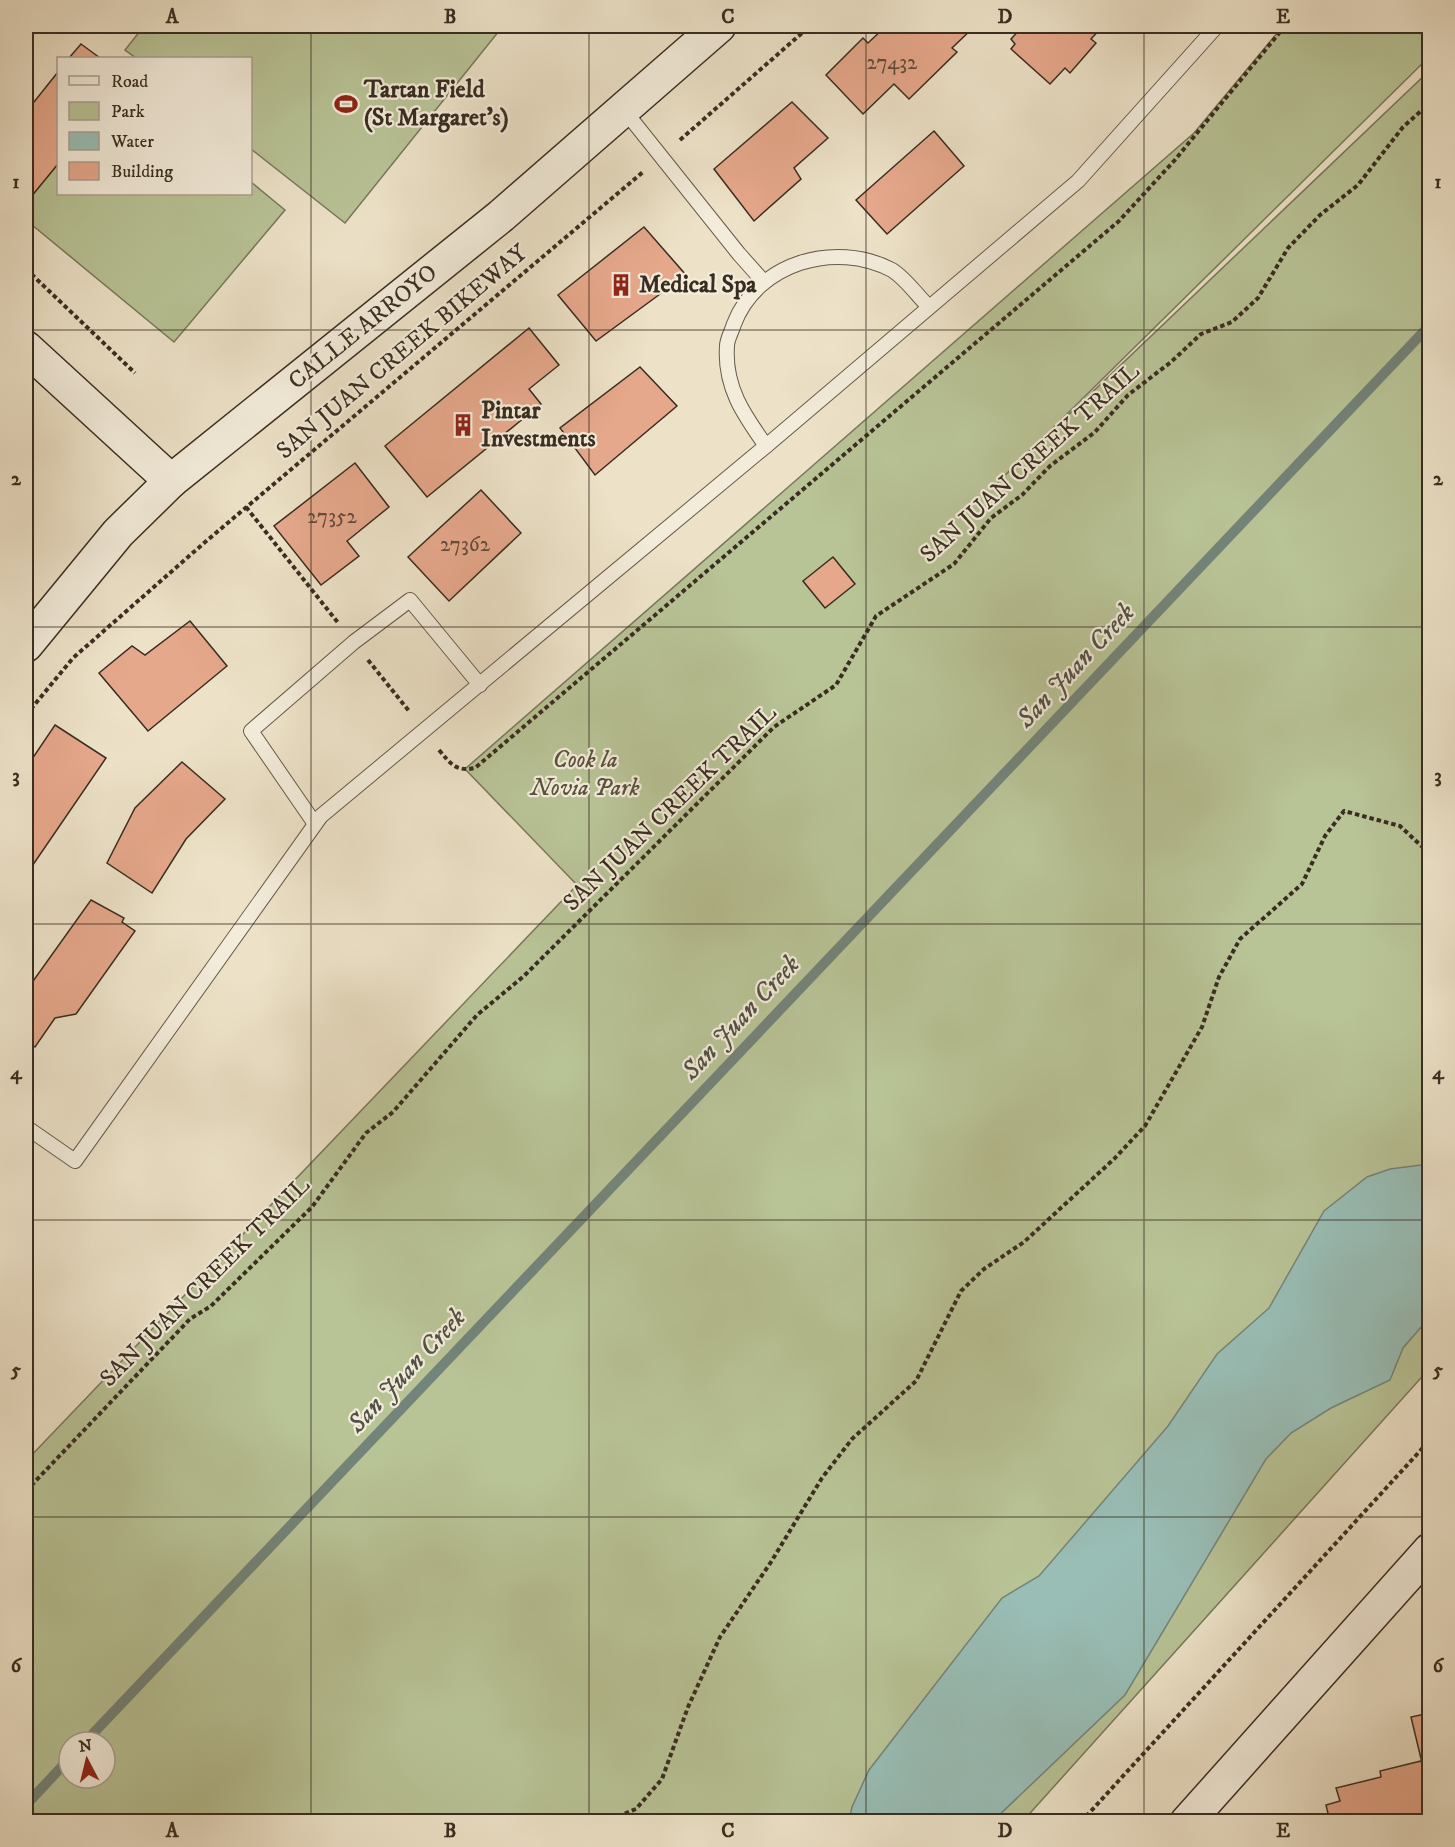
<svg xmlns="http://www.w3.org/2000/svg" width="1455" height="1847" font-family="'IM FELL DW Pica',serif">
	<rect width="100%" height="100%" fill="#ede2c8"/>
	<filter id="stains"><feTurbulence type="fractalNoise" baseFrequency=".00333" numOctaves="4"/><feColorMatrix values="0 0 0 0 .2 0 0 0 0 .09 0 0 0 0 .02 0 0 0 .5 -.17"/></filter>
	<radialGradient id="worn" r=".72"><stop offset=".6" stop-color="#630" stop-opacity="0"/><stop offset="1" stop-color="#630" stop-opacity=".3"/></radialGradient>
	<g fill="#b8c396" stroke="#78785c" stroke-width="1.5" fill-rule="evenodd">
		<path d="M144 26H503L345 223 251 149 250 58H136L125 50Z"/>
		<path d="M1283 26H1429V57L997 483 1429 71V1369L1023 1821H26V1461L577 885 465 769 1194 133ZM69 1742H105V1778H69Z"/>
		<path d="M58 164V194H250L251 182 285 210 174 342 26 220V203Z"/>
	</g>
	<path fill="#99beb6" stroke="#73847a" stroke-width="1.5" d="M1429 1164V1318L1403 1348 1390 1380 1331 1408 1291 1433 1266 1459 1125 1695 993 1821H849L852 1807 869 1770 1002 1598 1039 1576 1168 1426 1217 1354 1269 1308 1324 1211 1367 1177 1390 1169Z"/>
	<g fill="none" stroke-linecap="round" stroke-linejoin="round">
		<g stroke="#73847a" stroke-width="10">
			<path d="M85 1742 1430 325"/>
			<path d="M26 1805 69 1759"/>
		</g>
	</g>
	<g fill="#e6a88b" stroke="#392d21" stroke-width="1.5">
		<path d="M886 26H975L952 48 957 52 909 99 894 84 863 114 826 75 863 38 868 43Z"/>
		<path d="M1023 26H1103L1091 39 1096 43 1070 73 1065 68 1050 84 1011 49 1015 44 1011 39Z"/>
		<path d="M81 44 100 58H69Z"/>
		<path d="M58 72V164L26 203V112Z"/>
		<path d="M792 102 828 138 794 168 801 179 754 221 714 169Z"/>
		<path d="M934 131 964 166 887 234 856 200Z"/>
		<path d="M644 227 686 275 596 341 558 295Z"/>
		<path d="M529 328 559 365 529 389 541 404 427 497 385 446Z"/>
		<path d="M640 367 677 406 595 475 560 428Z"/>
		<path d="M355 463 389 507 347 541 359 556 321 585 274 526Z"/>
		<path d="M481 490 521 533 449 601 408 557Z"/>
		<path d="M833 557 855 584 825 608 803 581Z"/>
		<path d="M190 621 227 666 148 731 99 673 132 646 145 655Z"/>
		<path d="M55 725 106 758 26 875V768Z"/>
		<path d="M182 762 225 799 186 839 152 893 107 863 135 808Z"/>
		<path d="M91 900 124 918 122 922 135 931 76 1014 55 1018 35 1047 26 1040V981L31 984Z"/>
		<path d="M1430 1713V1822H1330L1326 1805 1340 1801 1336 1788 1381 1777 1380 1771 1421 1761 1423 1767 1411 1717Z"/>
	</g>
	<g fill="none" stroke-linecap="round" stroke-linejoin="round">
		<g stroke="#665a4b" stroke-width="16">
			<g id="lane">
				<path d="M624 110 739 254 763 281"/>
				<path d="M766 446C744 415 724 387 727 346 727 339 732 331 734 324 757 263 835 240 892 270 905 278 917 295 928 306"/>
				<path d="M315 824 251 731 354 642 410 600 480 685"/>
				<path d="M26 1127 75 1161 321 816 766 446 1078 181 1217 26"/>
			</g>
		</g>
		<g stroke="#392d21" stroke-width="36">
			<g id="secondary">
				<path d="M26 348 171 481"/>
				<path d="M26 645 118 533 171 481 501 216 719 26"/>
				<path d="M1187 1822 1430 1550"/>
			</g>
		</g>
		<g stroke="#392d21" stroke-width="4" stroke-dasharray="4.5 3" stroke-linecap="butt">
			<path d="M680 140 810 26"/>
			<path d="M26 269 135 373"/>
			<path d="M246 507 339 624"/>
			<path d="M368 660 409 711"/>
			<path d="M26 715 73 658 204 543 643 172"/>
			<path d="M439 750C451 764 456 772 475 768L1119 221 1174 161 1285 26"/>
			<path d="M26 1491 190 1319 211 1306 312 1207 366 1133 393 1112 477 1015 524 976 774 727 836 685 876 616 954 564 991 518 1022 495 1050 466 1095 432 1128 395 1171 362 1201 334 1232 322 1258 298 1288 248 1320 215 1358 185 1403 127 1430 103"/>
			<path d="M604 1822 636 1809 662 1779 688 1707 720 1637 771 1562 822 1478 852 1439 916 1381 961 1291 984 1269 1024 1242 1114 1159 1145 1126 1202 1027 1219 977 1240 939 1302 884 1325 836 1344 811 1400 826 1430 854"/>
			<path d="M1081 1822 1430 1440"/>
		</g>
		<use href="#lane" stroke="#f3ecdb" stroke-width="14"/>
		<use href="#secondary" stroke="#f3ecdb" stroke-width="33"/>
	</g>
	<path fill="none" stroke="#392d21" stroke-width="1.5" stroke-opacity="0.55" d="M311 26V1822M589 26V1822M866 26V1822M1144 26V1822M26 330H1430M26 627H1430M26 924H1430M26 1220H1430M26 1517H1430"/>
	<defs>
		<g id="stadium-bare" transform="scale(1.8)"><path d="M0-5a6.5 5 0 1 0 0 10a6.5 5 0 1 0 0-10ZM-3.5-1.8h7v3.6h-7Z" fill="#8f2418" stroke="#f3ecdb" stroke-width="2.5" paint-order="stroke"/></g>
		<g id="building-bare" transform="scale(1.8)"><path d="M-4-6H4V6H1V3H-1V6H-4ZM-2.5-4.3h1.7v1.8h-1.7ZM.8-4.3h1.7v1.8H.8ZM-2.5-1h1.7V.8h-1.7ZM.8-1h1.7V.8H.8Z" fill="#8f2418" stroke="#f3ecdb" stroke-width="2.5" paint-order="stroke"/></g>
	</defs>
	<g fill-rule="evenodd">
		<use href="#stadium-bare" x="346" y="104"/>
		<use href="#building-bare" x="621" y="285"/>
		<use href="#building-bare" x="463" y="425"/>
	</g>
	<g text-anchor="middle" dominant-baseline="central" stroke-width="4.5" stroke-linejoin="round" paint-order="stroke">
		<g font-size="21" fill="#644c3c">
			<text x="892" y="63">27432</text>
			<text x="332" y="517">27352</text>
			<text x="465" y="545">27362</text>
		</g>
		<g font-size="24" font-weight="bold" fill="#392d21" stroke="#f3ecdb" text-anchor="start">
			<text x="364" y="90">Tartan Field<tspan x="364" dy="28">(St Margaret's)</tspan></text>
			<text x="639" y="285">Medical Spa</text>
			<text x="481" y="411">Pintar<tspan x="481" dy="28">Investments</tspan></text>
		</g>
		<g font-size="24" fill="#392d21" stroke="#f3ecdb">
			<text transform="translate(363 327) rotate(-39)">CALLE ARROYO</text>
			<text transform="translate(402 352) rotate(-40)">SAN JUAN CREEK BIKEWAY</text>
			<text transform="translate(1030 463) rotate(-42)">SAN JUAN CREEK TRAIL</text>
			<text transform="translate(670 808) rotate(-44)">SAN JUAN CREEK TRAIL</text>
			<text transform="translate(205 1282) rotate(-45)">SAN JUAN CREEK TRAIL</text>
		</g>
		<g font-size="24" font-style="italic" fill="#59523e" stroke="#f3ecdb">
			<text x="585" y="760">Cook la<tspan x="585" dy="28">Novia Park</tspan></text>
		</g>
		<g font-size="26" font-style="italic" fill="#515146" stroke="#f3ecdb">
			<text transform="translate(1076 666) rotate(-47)">San Juan Creek</text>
			<text transform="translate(741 1018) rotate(-47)">San Juan Creek</text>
			<text transform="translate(407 1371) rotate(-47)">San Juan Creek</text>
		</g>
	</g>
	<rect width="1455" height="1847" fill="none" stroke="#ede2c8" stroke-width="66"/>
	<rect x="57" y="57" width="195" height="138" fill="#f3ecdb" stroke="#a9a091" stroke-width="1.5"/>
	<rect x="69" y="76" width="30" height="9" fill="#f3ecdb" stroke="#a9a091" stroke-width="1.5"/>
	<text x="111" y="87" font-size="18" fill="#392d21">Road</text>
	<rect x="69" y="102" width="30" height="18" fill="#b8c396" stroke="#a9a091" stroke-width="1.5"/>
	<text x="111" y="117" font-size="18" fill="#392d21">Park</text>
	<rect x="69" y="132" width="30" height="18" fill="#99beb6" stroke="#a9a091" stroke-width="1.5"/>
	<text x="111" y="147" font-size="18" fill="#392d21">Water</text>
	<rect x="69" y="162" width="30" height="18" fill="#e6a88b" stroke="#a9a091" stroke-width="1.5"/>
	<text x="111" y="177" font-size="18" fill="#392d21">Building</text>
	<g transform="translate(87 1760) rotate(353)"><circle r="28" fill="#f3ecdb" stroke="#a9a091" stroke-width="1.5"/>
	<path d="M0-4.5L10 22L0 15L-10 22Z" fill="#8f2418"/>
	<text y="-9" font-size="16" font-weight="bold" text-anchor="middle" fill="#392d21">N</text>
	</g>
	<rect x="33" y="33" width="1389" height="1781" fill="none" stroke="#392d21" stroke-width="2"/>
	<g font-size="20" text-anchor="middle" font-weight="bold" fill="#392d21">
		<text x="172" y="23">A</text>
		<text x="450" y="23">B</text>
		<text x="728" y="23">C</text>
		<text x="1005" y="23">D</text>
		<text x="1283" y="23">E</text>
		<text x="16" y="188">1</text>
		<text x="1438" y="188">1</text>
		<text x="16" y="485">2</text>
		<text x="1438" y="485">2</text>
		<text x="16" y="782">3</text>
		<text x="1438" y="782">3</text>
		<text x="16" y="1079">4</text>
		<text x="1438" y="1079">4</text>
		<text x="16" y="1376">5</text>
		<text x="1438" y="1376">5</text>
		<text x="16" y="1672">6</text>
		<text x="1438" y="1672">6</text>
		<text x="172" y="1837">A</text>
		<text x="450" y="1837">B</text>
		<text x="728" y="1837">C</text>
		<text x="1005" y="1837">D</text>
		<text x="1283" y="1837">E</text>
	</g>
	<rect width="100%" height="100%" filter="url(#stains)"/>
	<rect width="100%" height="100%" fill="url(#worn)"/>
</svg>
